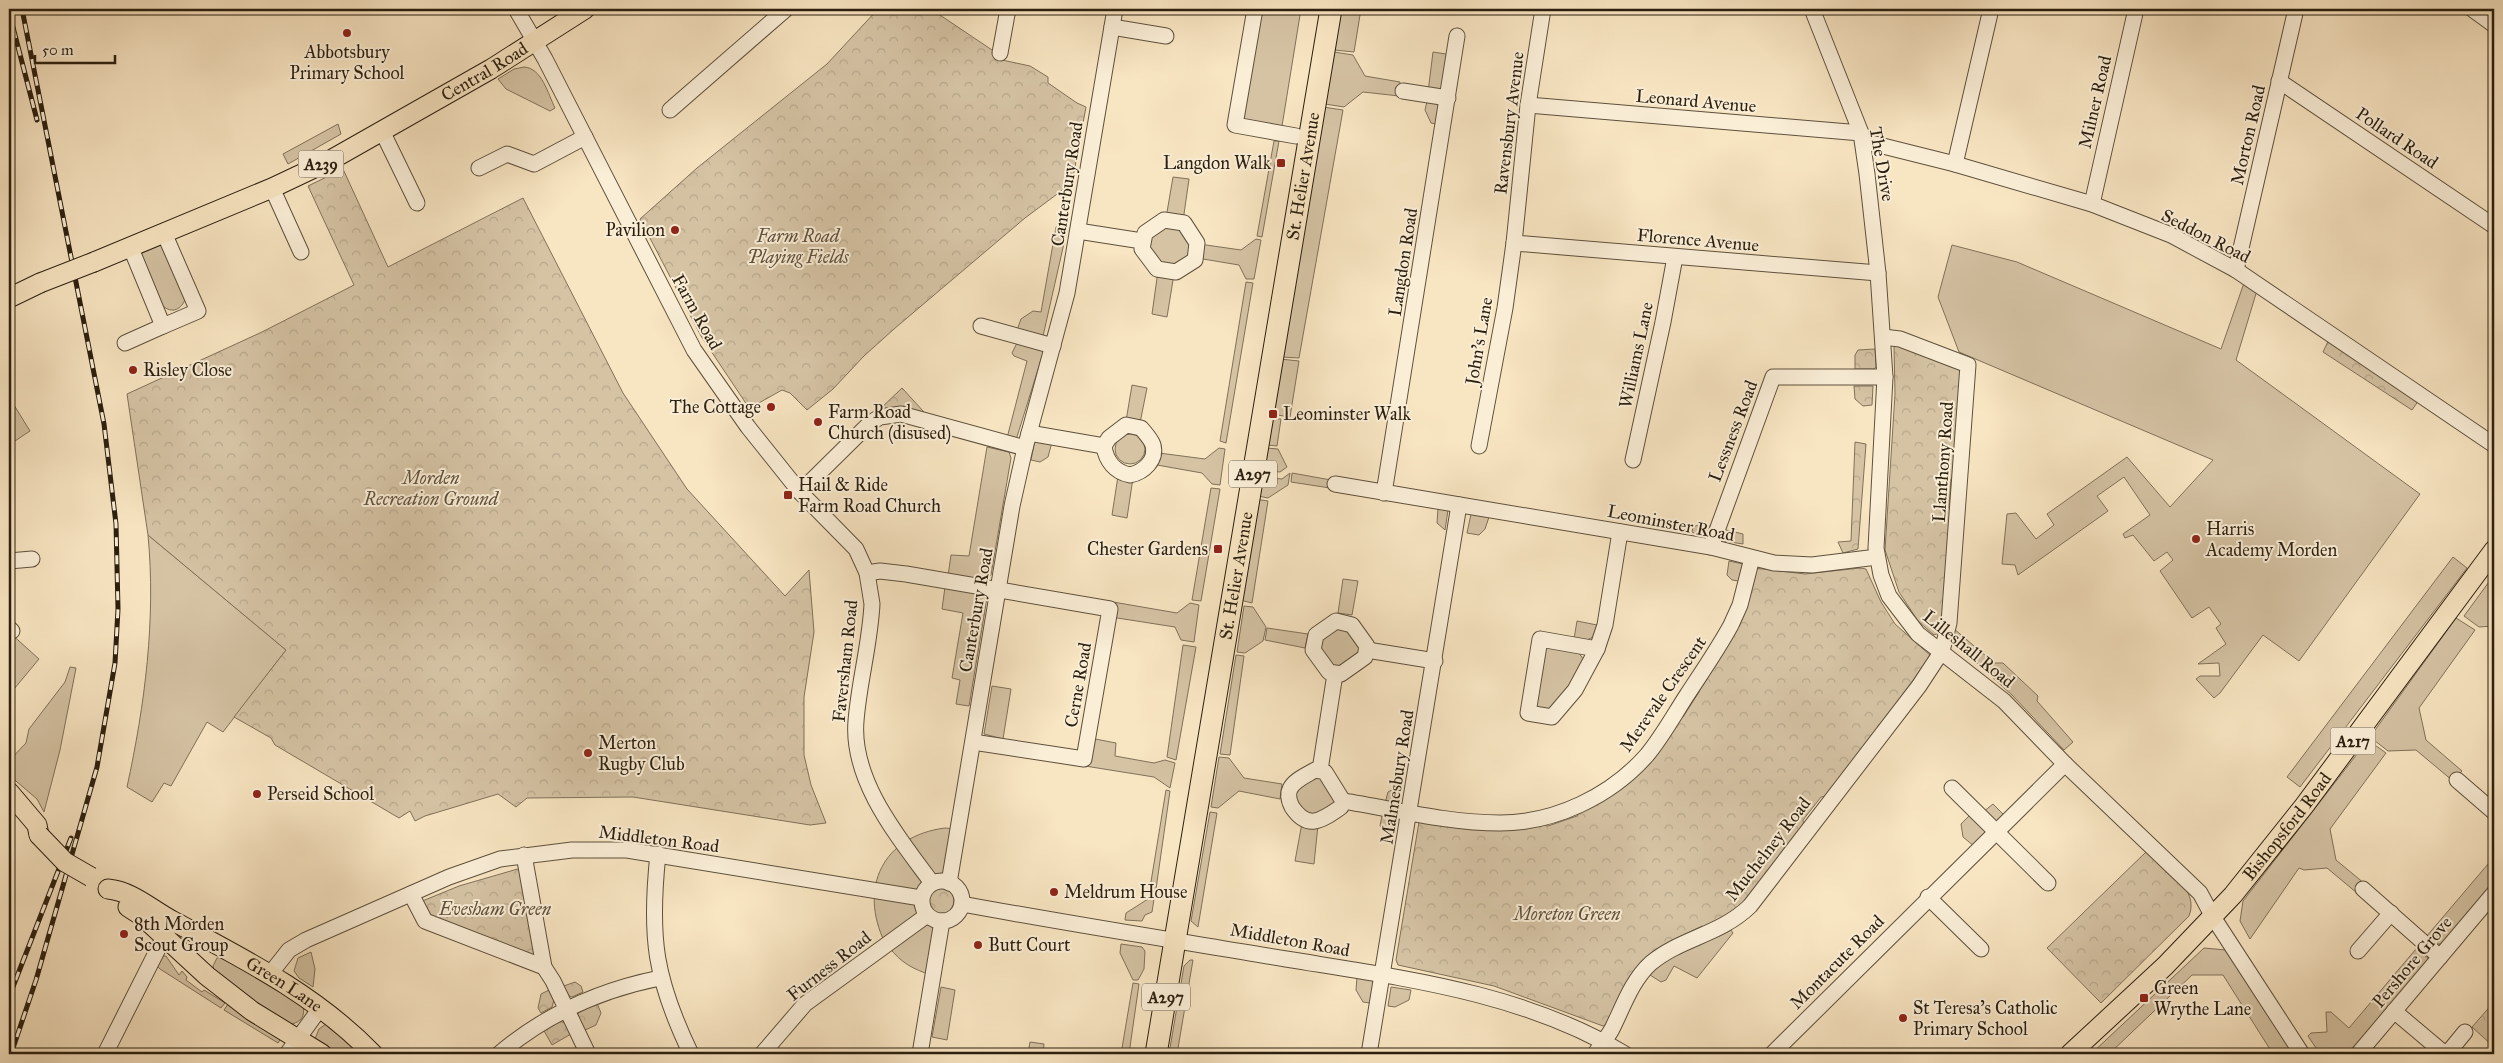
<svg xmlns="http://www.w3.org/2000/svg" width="2503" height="1063" font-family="'IM FELL Great Primer',serif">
	<defs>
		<pattern id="park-crowns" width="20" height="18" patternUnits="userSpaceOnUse" patternTransform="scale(1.25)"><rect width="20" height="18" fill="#d5c3a4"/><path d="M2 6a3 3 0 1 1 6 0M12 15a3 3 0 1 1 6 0" fill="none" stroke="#b7a78c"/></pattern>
	</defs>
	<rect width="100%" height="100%" fill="#f8e5c2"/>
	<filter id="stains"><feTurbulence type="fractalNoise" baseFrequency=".004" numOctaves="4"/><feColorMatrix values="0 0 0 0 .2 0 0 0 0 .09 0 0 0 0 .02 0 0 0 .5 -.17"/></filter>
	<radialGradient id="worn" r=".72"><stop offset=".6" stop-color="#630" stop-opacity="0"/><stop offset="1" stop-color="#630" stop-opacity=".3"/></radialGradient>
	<g fill="#d5c3a4" stroke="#80715a">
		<path d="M1259 9H1301L1282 126 1243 120Z"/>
		<path d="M1341 9H1361L1354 52 1334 50Z"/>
		<path d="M1334 52 1353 55 1365 76 1400 82 1399 96 1363 92 1344 107 1325 104Z"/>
		<path d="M1433 52 1452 55 1447 96 1428 92Z"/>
		<path d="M524 67C542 68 548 94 555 108L550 111 506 89 498 79 514 69Z"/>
		<path d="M1428 97 1446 100 1442 125 1431 123 1425 110Z"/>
		<path d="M1323 107 1343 110 1299 358 1281 357Z"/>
		<path d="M338 124 341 134 288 164 283 154Z"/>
		<path d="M1274 141H1279L1262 237 1257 236Z"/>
		<path d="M1173 177 1189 179 1183 221 1166 218Z"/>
		<path d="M1165 223 1183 226 1194 243 1192 258 1175 269 1158 266 1144 248 1147 235Z"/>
		<path d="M1056 227 1067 230 1043 336 1017 330 1021 319 1033 311 1041 312Z"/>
		<path d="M1256 239 1261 240 1254 279H1246L1239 265 1197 258 1199 244 1241 250Z"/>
		<path d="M161 245 185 300C180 311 170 314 161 304L140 254Z"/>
		<path d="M1952 245 2017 262 2221 349 2245 280 2258 287 2236 360 2420 494 2299 661 2263 635 2220 693 2214 698 2196 679 2200 676H2220L2219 663 2198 664 2226 644 2216 628 2221 624 2209 607 2192 618 2160 571 2173 560 2167 552 2154 561 2133 535 2125 538 2123 534 2150 515 2124 477 2097 496 2108 511 2018 575 2015 565 2002 564 2007 514 2016 513 2036 539 2054 525 2047 514 2127 457 2170 507 2213 460 1959 352 1938 297Z"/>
		<path d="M1158 271 1174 274 1167 317 1152 314Z"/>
		<path d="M1246 282 1253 283 1226 443 1220 441Z"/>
		<path d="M1018 341 1044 350 1016 440 1007 438 1027 361 1014 356 1012 353Z"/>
		<path d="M1280 359 1299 361 1290 417 1271 414Z"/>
		<path d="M1132 385 1147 388 1140 423 1126 421Z"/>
		<path d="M9 397 30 431 9 445Z"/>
		<path d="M1271 419H1281L1277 446 1267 445Z"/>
		<circle cx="1130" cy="449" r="15"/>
		<path d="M1035 440 1052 442 1048 457 1040 462 1031 460Z"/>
		<path d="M987 447 1009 452 1011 458 991 575C981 585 960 577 948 576L951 555 969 556Z"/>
		<path d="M1219 448 1225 449 1220 485 1212 484 1202 473 1157 465 1159 453 1205 459Z"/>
		<path d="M1266 448 1278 449 1287 467 1280 472 1262 470Z"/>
		<path d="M1290 473 1288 485 1268 498 1258 496 1261 477 1282 479Z"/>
		<path d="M1292 473 1331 480 1330 488 1291 482Z"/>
		<path d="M1118 476 1133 478 1127 518 1112 515Z"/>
		<path d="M1211 488 1220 489 1201 601 1192 600Z"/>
		<path d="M1255 499 1268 501 1252 603 1240 600Z"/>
		<path d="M1438 509 1448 510 1445 530 1437 523Z"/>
		<path d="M1471 514 1489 517 1485 529 1479 535 1467 533Z"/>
		<path d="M1701 524 1743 534V544L1705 538 1692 532 1693 527Z"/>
		<path d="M148 535 286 650 223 732 207 722 171 786 164 783 152 802 127 787C145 704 156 619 148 535Z"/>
		<path d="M2453 557 2467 568 2300 787 2287 777Z"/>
		<path d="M1729 561 1743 564 1739 581 1732 580 1727 575Z"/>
		<path d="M2494 575V626L2479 627 2464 616Z"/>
		<path d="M1343 579 1358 581 1352 615 1338 613Z"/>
		<path d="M945 587 986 595 987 598 969 706 956 704 960 680 952 678 963 613 942 609Z"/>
		<path d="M1113 602 1177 613 1190 603 1199 605 1194 642 1181 640 1175 627 1111 617Z"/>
		<path d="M1244 606 1253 607 1266 627 1263 641 1245 653 1237 652Z"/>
		<path d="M2456 618 2475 630 2419 708 2426 740 2462 771 2453 781 2416 750 2388 751 2370 737Z"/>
		<path d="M1577 621 1597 625 1593 637 1587 640 1574 639Z"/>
		<path d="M1337 626 1355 634 1362 656 1333 670 1318 648 1322 636Z"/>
		<path d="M1267 628 1308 634 1305 648 1265 640Z"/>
		<path d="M1953 628 1994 663H2003L2038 696 2037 701 2073 742 2064 750 2013 696 1954 642Z"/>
		<path d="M9 632 39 659 9 695Z"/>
		<path d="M1183 645 1196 647 1176 760 1167 757Z"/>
		<path d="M1549 647 1578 652 1584 660 1570 686 1549 710 1535 707 1546 648Z"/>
		<path d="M1236 655 1244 656 1230 755 1220 754Z"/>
		<path d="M70 667 76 668 60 750 44 812 37 799 9 775V761L26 743 29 729 65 682Z"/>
		<path d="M992 686 1011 689 1003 739 984 734Z"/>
		<path d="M1090 738 1116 743 1115 756 1154 763 1165 760 1175 763 1170 788 1154 777 1085 766Z"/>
		<path d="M2368 740 2386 753 2330 829 2336 860 2365 884 2357 893 2327 868 2304 870 2299 868 2250 939 2240 921 2243 901Z"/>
		<path d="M1219 757 1229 758 1244 778 1282 784 1280 799 1239 791 1218 808 1211 807Z"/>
		<path d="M1320 774 1337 805 1309 818 1296 806 1294 791Z"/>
		<path d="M1166 790 1170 791 1155 896 1149 894Z"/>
		<path d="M1993 804 2007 818 1975 847 1963 837 1961 824 1973 812 1978 816Z"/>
		<path d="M1210 812 1217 813 1198 927 1191 921Z"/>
		<path d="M1302 823 1318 825 1314 864 1295 861Z"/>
		<path d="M945 828 957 829 949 878C924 874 909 893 919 916L885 943C858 887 883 836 945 828Z"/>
		<path d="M2494 857V887L2444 944H2436L2426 937Z"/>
		<path d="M1148 899H1154L1152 912 1145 915 1142 921 1125 920 1126 913Z"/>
		<path d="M925 921 933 926 940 927 931 975C913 969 901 963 889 947Z"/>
		<path d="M1731 930 1733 933 1697 978 1674 966 1666 980 1661 982 1650 975C1668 949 1705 946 1731 930Z"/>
		<path d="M1121 944 1142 947 1145 951 1144 969 1138 980H1133L1120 953Z"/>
		<path d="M2204 948 2226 950 2290 1050 2286 1054H2273L2223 975H2192L2109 1054H2091Z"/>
		<path d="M2416 949 2428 958 2429 965 2353 1054H2320L2308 1036 2311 1033 2327 1032 2326 1012H2331L2349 1028Z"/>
		<path d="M311 952 315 969 313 987 299 978 294 971 298 958Z"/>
		<path d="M163 956H166L179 975 182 971 187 977 186 980 202 992 204 990 225 1003 221 1008 160 969 157 966Z"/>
		<path d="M225 956 303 1006C306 1018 298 1025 286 1024L214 972 213 966 217 958Z"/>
		<path d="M1190 960H1193L1177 1054H1169L1184 966Z"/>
		<path d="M1357 977 1374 981 1370 1003 1363 1002 1356 990Z"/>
		<path d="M1133 983 1139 984 1129 1054H1121Z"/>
		<path d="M941 987 955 990 947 1040 932 1037Z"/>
		<path d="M1391 987 1411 990 1409 1000 1395 1007 1388 1006Z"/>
		<path d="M228 1004 281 1038 278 1043 224 1010Z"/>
		<path d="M326 1024 367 1054H329L315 1039 319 1029Z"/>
		<path d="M1030 1042 1044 1044 1043 1054H1028Z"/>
	</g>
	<g fill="url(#park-crowns)" stroke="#80715a">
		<path d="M878 9H931L992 50 1002 60 1030 66 1048 77V83L1077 103 1086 107 1072 183 1025 218 894 329 864 356 833 389 807 410 790 393 782 390 757 404 753 414 701 336 640 219 697 168 827 64Z"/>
		<path d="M343 169 388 267 523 198 623 393 687 489 785 596 809 570 814 632 804 697V755L811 785 826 823 810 825 633 797 527 798 516 807 498 794 425 816 415 821 410 811 399 818 275 745 271 738 234 717 286 650 148 535 127 394 262 332 354 285 308 186Z"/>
		<path d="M2331 335 2421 397 2412 410 2323 352Z"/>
		<path d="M1899 344 1957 367 1961 373 1956 474 1951 479 1949 508 1954 514 1947 603 1939 633 1934 635 1918 621 1899 592 1885 550 1895 394 1894 345Z"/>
		<path d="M1875 349 1876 367 1874 369H1855V355L1858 350Z"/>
		<path d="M1854 386H1873L1872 405 1863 406 1855 399Z"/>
		<path d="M902 388 924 412 923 418 879 410Z"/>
		<path d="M1855 442 1866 444 1858 549 1843 553 1838 542 1851 541Z"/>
		<path d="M1754 568 1805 574 1860 568 1866 569 1881 602 1895 624 1931 656 1828 796 1821 797 1803 820 1804 828 1747 903 1708 930 1702 926 1671 941 1611 1023 1603 1026 1494 986 1398 965 1396 960 1419 822 1542 823 1548 826 1577 816 1580 810 1676 719 1683 717 1699 692 1697 685Z"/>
		<path d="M1401 785 1397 805 1385 803 1388 792Z"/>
		<path d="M1382 815 1395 817 1393 834 1380 826Z"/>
		<path d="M2147 851C2165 867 2200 889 2189 916L2101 1003 2047 948Z"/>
		<path d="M521 868 536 949 534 957 432 920 420 902 459 886Z"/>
		<circle cx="941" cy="901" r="13"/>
		<path d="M575 982 581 986 583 992 572 997 564 994 561 987Z"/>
		<path d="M549 990 554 1000 552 1007 541 1013 538 1008 541 994Z"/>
		<path d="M2494 1002V1047L2472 1027Z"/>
		<path d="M597 1003 601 1013 596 1025 583 1031 577 1018 579 1010Z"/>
		<path d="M558 1021 566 1023 571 1034 552 1045 543 1029Z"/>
	</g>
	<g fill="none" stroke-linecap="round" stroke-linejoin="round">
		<g stroke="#5e503c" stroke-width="17">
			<g id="minor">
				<path d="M516 9 545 59 694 350 748 427 800 492 856 549 867 573 872 604C870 644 859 682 856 721 851 781 899 838 932 883"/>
				<path d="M1255 9 1235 125 1296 136"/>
				<path d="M1812 9 1861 133 1867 174 1878 273 1885 377 1876 548 1881 575 1889 596 1918 634 2004 701 2065 764 2200 893 2213 917 2302 1054"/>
				<path d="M2472 9 2494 25"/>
				<path d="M1112 27 1166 36"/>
				<path d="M1000 53 1008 9"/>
				<path d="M2279 81 2494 226"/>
				<path d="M1403 91 1448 98"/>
				<path d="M1528 105 1861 133"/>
				<path d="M670 110 786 9"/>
				<path d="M382 131 417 203"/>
				<path d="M1863 141 1955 164 2092 204 2171 235 2236 270 2494 445"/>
				<path d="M1955 164 1991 9"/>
				<path d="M479 168 507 154 534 164 585 137"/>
				<path d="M272 188 301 252"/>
				<path d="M2092 204 2136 9"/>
				<path d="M1164 220 1184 223 1197 243 1195 260 1176 272 1157 269 1142 249 1145 233Z"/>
				<path d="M1078 231 1142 241"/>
				<path d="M1514 243 1878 273"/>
				<path d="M130 246 163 326 198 311 164 233"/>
				<path d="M2236 270 2296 9"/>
				<path d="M981 326 1053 346"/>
				<path d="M125 343 163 326"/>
				<path d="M1126 425 1141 428C1145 433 1151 439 1153 445 1157 460 1144 472 1130 475 1115 472 1106 461 1104 446L1109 438Z"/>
				<path d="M1029 433 1104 446"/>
				<path d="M1479 446 1505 308 1514 243 1528 105 1543 9"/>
				<path d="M1633 460 1663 322 1675 257"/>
				<path d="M1335 484 1711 547 1774 563 1812 565 1877 557"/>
				<path d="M800 492 870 423 880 417 901 414 1025 448"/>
				<path d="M1384 493 1457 36"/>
				<path d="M1711 547 1773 377H1885"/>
				<path d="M9 561 32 559"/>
				<path d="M867 573 880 571 906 574 1110 609 1084 759 973 742"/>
				<path d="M1336 621 1352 625 1367 646 1365 657 1341 674 1329 672 1313 650 1316 635Z"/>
				<path d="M9 628 12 631"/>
				<path d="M1540 639 1597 649 1575 690 1552 717 1528 713Z"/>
				<path d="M1597 649 1605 625 1620 532"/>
				<path d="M1367 650 1435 661"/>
				<path d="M1315 770 1325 772 1343 801 1341 807C1322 820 1308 831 1292 807 1289 801 1287 795 1290 789 1294 780 1307 775 1315 770Z"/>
				<path d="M1320 770 1335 674"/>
				<path d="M2457 780 2494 812"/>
				<path d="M1952 788 2048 883"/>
				<path d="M1343 801C1394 809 1448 823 1500 823 1555 823 1611 796 1647 755 1662 737 1674 715 1687 695 1702 672 1718 649 1731 625L1740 605 1752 558"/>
				<path d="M658 854C649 938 655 979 691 1054"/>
				<path d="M524 855 544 967 553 981 588 1054"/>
				<circle cx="942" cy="901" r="20"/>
				<path d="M949 883 1012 506 1025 448 1067 293 1115 9"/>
				<path d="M2363 889 2440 957"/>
				<path d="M411 894 425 921 544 967"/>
				<path d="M1928 897 1981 949"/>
				<path d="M962 904C1070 924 1178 941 1286 959 1402 978 1522 992 1625 1054"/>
				<path d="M2358 951 2391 913"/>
				<path d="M270 974 289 950 306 940 449 877 500 859 572 850H627L921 898"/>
				<path d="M2394 1011 2445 1054"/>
				<path d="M105 1054 169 927"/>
				<path d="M287 1054 321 1007"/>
				<path d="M499 1054C546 1014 600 990 660 978"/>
				<path d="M762 1054 805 1004 926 916"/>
				<path d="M920 1054 942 921"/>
				<path d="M1369 1054 1459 505"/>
				<path d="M1595 1054C1600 1046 1607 1038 1612 1029 1623 1007 1632 980 1651 963 1681 938 1720 935 1750 906L1919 686 1942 651 1949 623 1968 365 1900 339 1883 337"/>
				<path d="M1772 1054 2065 764"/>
				<path d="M2358 1054 2494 893"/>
				<path d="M2447 1054 2465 1032"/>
			</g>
		</g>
		<g stroke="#2b1f0f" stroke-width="21">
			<g id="major">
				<path id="s1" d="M94 262 272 188 329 161 491 69 585 9"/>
				<path d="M9 298 40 283"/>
				<path d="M9 792 37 825 39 835"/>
				<path id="s2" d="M108 889C132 891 152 910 173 921 244 959 316 995 373 1054"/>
				<path d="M128 907 142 916 207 976 252 1011 322 1054"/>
				<path id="s3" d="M2070 1054 2165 966 2233 895 2304 806 2494 550"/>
			</g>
		</g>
		<g stroke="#2b1f0f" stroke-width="23">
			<g id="highway">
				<path id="s4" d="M1156 1054 1331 9"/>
			</g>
		</g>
		<use href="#minor" stroke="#faeed7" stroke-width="15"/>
		<use href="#major" stroke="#f8e5c2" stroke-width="19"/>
		<use href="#highway" stroke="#f8e5c2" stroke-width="21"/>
		<g stroke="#2b1f0f" stroke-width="5">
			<g id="rail">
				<path d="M9 12 37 120"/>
				<path d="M9 997 71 838"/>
				<path d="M11 1054 36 980 97 767 115 663 118 609 116 524 104 424 22 9"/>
			</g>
		</g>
		<use href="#rail" stroke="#faeed7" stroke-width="3" stroke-dasharray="9" stroke-linecap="butt"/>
		<g stroke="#2b1f0f" stroke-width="21" stroke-linecap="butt">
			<g id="major-bridge">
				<path d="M40 283 94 262"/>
				<path d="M39 835 65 862 91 877"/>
			</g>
		</g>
		<use href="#major-bridge" stroke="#f8e5c2" stroke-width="19"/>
	</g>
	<g fill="#8f2418" stroke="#faeed7" stroke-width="2">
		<circle cx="347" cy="33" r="5"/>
		<rect x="1276" y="158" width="10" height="10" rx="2.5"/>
		<circle cx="675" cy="230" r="5"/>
		<circle cx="133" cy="370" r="5"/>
		<circle cx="771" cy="407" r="5"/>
		<rect x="1268" y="409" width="10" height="10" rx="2.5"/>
		<circle cx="818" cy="422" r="5"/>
		<rect x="783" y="490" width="10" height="10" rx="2.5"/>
		<circle cx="2196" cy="539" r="5"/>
		<rect x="1213" y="544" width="10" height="10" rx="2.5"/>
		<circle cx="588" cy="753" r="5"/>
		<circle cx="257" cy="794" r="5"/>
		<circle cx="1054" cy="892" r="5"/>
		<circle cx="124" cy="934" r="5"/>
		<circle cx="978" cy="945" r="5"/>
		<rect x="2139" y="993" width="10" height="10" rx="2.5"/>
		<circle cx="1903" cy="1018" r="5"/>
	</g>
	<g text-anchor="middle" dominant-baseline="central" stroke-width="4" stroke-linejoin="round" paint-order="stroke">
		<g fill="#faeed7" stroke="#695d4b" stroke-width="1">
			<rect x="298.5" y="150.5" width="45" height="27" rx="4"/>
			<rect x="1229" y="460.5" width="48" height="27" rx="4"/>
			<rect x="2330.5" y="727.5" width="45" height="27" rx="4"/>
			<rect x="1142" y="983.5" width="48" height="27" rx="4"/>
		</g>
		<g font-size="16" font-weight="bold" fill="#2b1f0f">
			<text x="321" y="164">A239</text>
			<text x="1253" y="474">A297</text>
			<text x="2353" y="741">A217</text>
			<text x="1166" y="997">A297</text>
		</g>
		<g font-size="18" fill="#2b1f0f" stroke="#faeed7" text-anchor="start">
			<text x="347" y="52" text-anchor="middle">Abbotsbury<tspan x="347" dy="21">Primary School</tspan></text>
			<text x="1271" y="163" text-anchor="end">Langdon Walk</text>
			<text x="665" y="230" text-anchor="end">Pavilion</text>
			<text x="143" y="370">Risley Close</text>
			<text x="761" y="407" text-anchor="end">The Cottage</text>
			<text x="828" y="412">Farm Road<tspan x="828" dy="21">Church (disused)</tspan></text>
			<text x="1283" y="414">Leominster Walk</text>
			<text x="798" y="485">Hail &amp; Ride<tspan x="798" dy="21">Farm Road Church</tspan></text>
			<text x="2206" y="529">Harris<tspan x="2206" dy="21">Academy Morden</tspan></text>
			<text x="1208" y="549" text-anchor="end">Chester Gardens</text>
			<text x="598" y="743">Merton<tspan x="598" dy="21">Rugby Club</tspan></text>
			<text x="267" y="794">Perseid School</text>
			<text x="1064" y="892">Meldrum House</text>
			<text x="134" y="924">8th Morden<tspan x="134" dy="21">Scout Group</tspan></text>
			<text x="988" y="945">Butt Court</text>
			<text x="2154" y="988">Green<tspan x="2154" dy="21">Wrythe Lane</tspan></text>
			<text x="1913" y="1008">St Teresa's Catholic<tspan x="1913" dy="21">Primary School</tspan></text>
		</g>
		<g font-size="18" fill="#2b1f0f" stroke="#faeed7">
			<text stroke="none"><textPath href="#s1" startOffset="435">Central Road</textPath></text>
			<text transform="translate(1696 101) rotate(5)">Leonard Avenue</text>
			<text transform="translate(2095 102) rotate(-77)">Milner Road</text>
			<text transform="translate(1509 123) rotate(-83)">Ravensbury Avenue</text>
			<text transform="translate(2248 135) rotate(-77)">Morton Road</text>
			<text transform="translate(2397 138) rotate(34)">Pollard Road</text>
			<text transform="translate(1882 164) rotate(80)">The Drive</text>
			<text stroke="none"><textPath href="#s4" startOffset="890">St. Helier Avenue</textPath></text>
			<text transform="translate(1067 184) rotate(-81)">Canterbury Road</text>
			<text transform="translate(2206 236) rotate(27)">Seddon Road</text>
			<text transform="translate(1698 240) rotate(5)">Florence Avenue</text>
			<text transform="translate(1403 262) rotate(-81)">Langdon Road</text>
			<text transform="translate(697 312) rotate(61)">Farm Road</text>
			<text transform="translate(1479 341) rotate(-80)">John's Lane</text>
			<text transform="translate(1636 355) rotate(-78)">Williams Lane</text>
			<text transform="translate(1733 431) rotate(-69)">Lessness Road</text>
			<text transform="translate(1943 462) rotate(-86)">Llanthony Road</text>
			<text transform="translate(1671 523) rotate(11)">Leominster Road</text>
			<text stroke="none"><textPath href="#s4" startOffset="485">St. Helier Avenue</textPath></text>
			<text transform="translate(976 610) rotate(-80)">Canterbury Road</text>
			<text transform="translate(1969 649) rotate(39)">Lilleshall Road</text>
			<text transform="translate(845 661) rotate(-84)">Faversham Road</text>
			<text transform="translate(1078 685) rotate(-80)">Cerne Road</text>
			<text transform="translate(1663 694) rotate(-55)">Merevale Crescent</text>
			<text transform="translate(1397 777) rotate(-81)">Malmesbury Road</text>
			<text stroke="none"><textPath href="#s3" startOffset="315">Bishopsford Road</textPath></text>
			<text transform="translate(659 839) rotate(7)">Middleton Road</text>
			<text transform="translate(1768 849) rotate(-52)">Muchelney Road</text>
			<text transform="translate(1290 940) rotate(10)">Middleton Road</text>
			<text transform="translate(1837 962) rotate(-45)">Montacute Road</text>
			<text transform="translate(2412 962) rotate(-50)">Pershore Grove</text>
			<text transform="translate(829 966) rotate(-38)">Furness Road</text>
			<text stroke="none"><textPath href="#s2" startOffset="201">Green Lane</textPath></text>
		</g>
		<g font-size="18" font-style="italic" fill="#5e503c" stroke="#faeed7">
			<text x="798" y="236">Farm Road<tspan x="798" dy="21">Playing Fields</tspan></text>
			<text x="431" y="478">Morden<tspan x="431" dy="21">Recreation Ground</tspan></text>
			<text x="495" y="909">Evesham Green</text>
			<text x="1567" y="914">Moreton Green</text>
		</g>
	</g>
	<rect width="2503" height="1063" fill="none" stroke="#f8e5c2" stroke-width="30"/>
	<rect x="10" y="10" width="2483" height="1043" fill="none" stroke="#2b1f0f" stroke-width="2.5"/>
	<rect x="15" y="15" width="2473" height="1033" fill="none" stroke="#2b1f0f"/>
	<path d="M35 55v8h80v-8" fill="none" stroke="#2b1f0f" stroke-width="2.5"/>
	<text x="42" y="55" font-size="15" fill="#2b1f0f" stroke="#faeed7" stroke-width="4" paint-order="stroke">50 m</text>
	<rect width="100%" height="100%" filter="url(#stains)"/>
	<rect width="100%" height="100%" fill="url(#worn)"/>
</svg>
